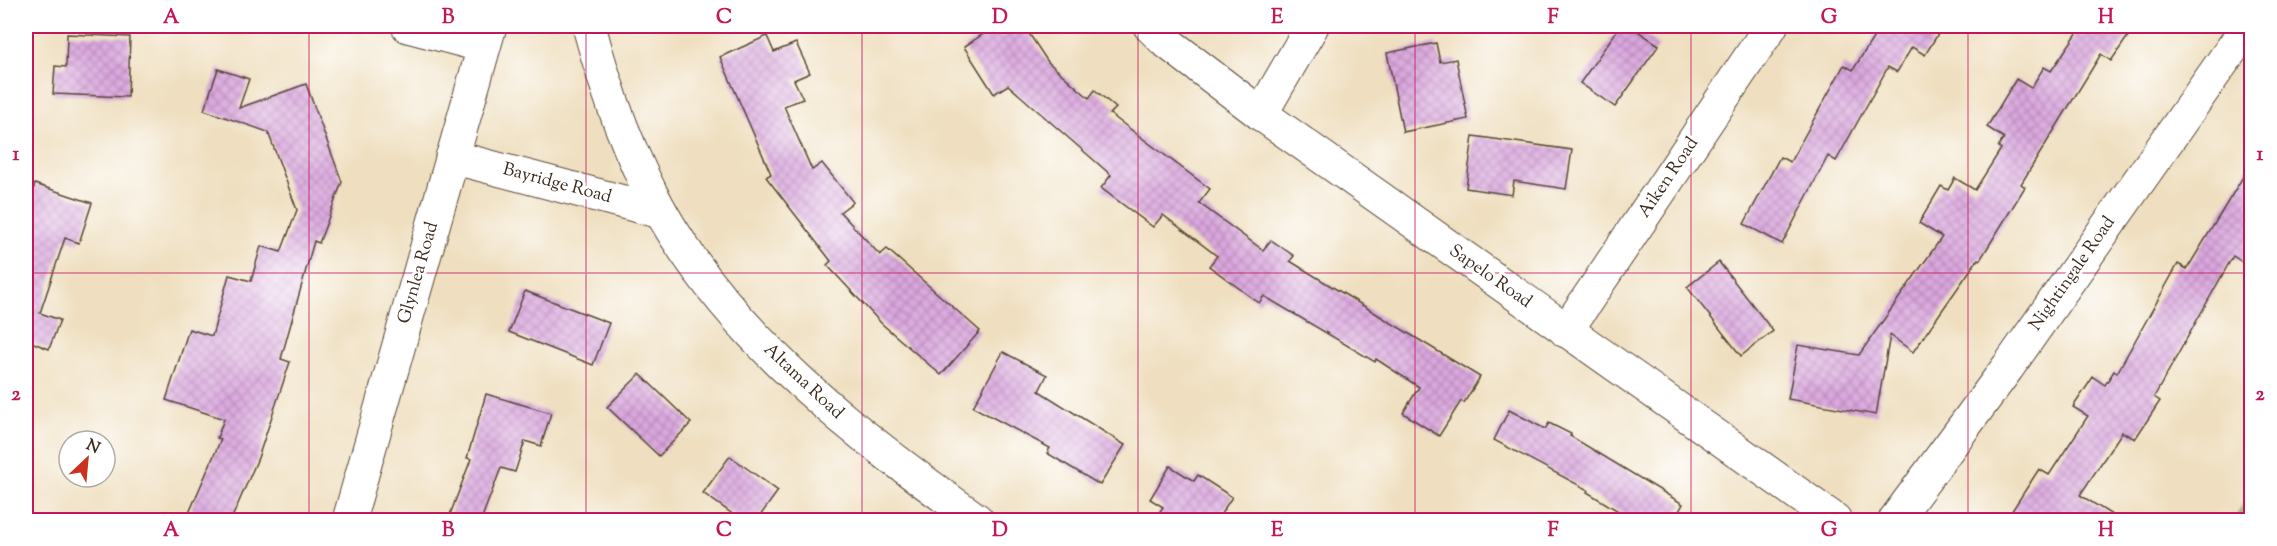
<svg xmlns="http://www.w3.org/2000/svg" width="2277" height="546" font-family="'Sorts Mill Goudy',serif">
	<defs>
		<pattern id="wetland-marsh" width="20" height="14" patternUnits="userSpaceOnUse" patternTransform="scale(1.5)"><rect width="20" height="14" fill="#9bc571"/><path d="M1 5h8M5 5V1M11 12h8M15 12V8" fill="none" stroke="#86a961"/></pattern>
		<pattern id="building-cross-hatch" width="8" height="8" patternUnits="userSpaceOnUse" patternTransform="scale(1.5)"><rect width="8" height="8" fill="#dba7df"/><path d="M0 0l8 8M0 8l8-8" fill="none" stroke="#b388b4"/></pattern>
	</defs>
	<rect width="100%" height="100%" fill="#fff"/>
	<filter id="ink" filterUnits="userSpaceOnUse"><feTurbulence type="fractalNoise" baseFrequency=".0167" numOctaves="2"/><feDisplacementMap in="SourceGraphic" scale="12" xChannelSelector="R" yChannelSelector="G"/><feConvolveMatrix kernelMatrix="1 2 1 2 8 2 1 2 1" color-interpolation-filters="sRGB"/></filter>
	<filter id="wash" filterUnits="userSpaceOnUse"><feTurbulence type="fractalNoise" baseFrequency=".008" numOctaves="4" result="noise"/><feDisplacementMap in="SourceGraphic" scale="24" xChannelSelector="R" yChannelSelector="G"/><feGaussianBlur stdDeviation="1.35" result="paint"/><feColorMatrix in="noise" values="0 0 0 0 0 0 0 0 0 0 0 0 0 0 0 0 0 1.4 0 .05"/><feComposite in="paint" operator="in"/></filter>
	<g filter="url(#wash)">
		<rect width="100%" height="100%" fill="#efdfc0"/>
		<path fill="url(#wetland-marsh)" stroke="#6b7848" stroke-width="1.5" d="M2251 493V520H2234Z"/>
		<g id="blocks">
			<g fill="url(#building-cross-hatch)">
				<path d="M977 26H1024L1048 62 1089 98 1095 90 1116 108 1110 114 1210 189 1199 203 1263 250 1271 240 1294 256 1290 261 1480 377 1464 403 1461 401 1439 436 1403 413 1419 387 1376 359 1375 362 1264 296 1259 303 1209 266 1217 256 1163 215 1153 227 1101 188 1111 175 1008 85 994 94 964 47 983 34Z"/>
				<path d="M1620 26H1630L1659 45 1615 107 1580 83Z"/>
				<path d="M1878 26H1943L1925 55 1912 47 1897 72 1888 67 1836 161 1828 156 1782 244 1744 224 1780 157 1790 162 1844 65 1853 70 1880 27Z"/>
				<path d="M2082 26H2135L2111 61 2101 54 2021 184 2025 187 1980 260 1978 259 1913 352 1890 335 1876 415 1788 399 1798 345 1859 355 1942 237 1919 223 1941 186 1948 190 1955 178 1975 190 2001 149 1998 147 2004 138 1987 127 2016 79 2031 88 2044 67 2051 71Z"/>
				<path d="M67 34 130 37 128 97 53 94 55 66 66 67Z"/>
				<path d="M767 36 774 52 796 43 810 73 794 80 803 99 784 106 812 170 822 163 853 202 840 212 880 255 887 249 980 331 941 375 882 324 827 265 831 261 766 177 771 174 720 57Z"/>
				<path d="M1436 43 1440 62 1456 59 1468 119 1403 132 1387 53Z"/>
				<path d="M218 69 249 79 239 108 306 84 342 182 319 243 314 241 281 359 290 362 258 458 231 520H186L221 439 217 438 224 419 166 400 189 329 212 336 229 275 251 281 261 246 281 252 297 210 268 132 204 110Z"/>
				<path d="M1473 136 1572 150 1566 189 1514 181 1512 195 1466 188Z"/>
				<path d="M2252 162V245L2242 262 2233 256 2154 397 2160 401 2135 439 2122 432 2080 495 2120 520H2006L2039 469 2049 475 2088 416 2073 407 2093 377 2105 385 2114 371 2117 373 2178 264 2187 269Z"/>
				<path d="M35 184 92 203 79 243 65 238 40 313 60 320 49 349 31 342 30 344 26 343V213Z"/>
				<path d="M1719 262 1773 331 1741 356 1687 287Z"/>
				<path d="M525 291 609 323 593 365 509 332Z"/>
				<path d="M1003 352 1047 375 1039 391 1125 445 1100 485 1047 453 1050 448 973 407Z"/>
				<path d="M640 374 691 423 659 456 607 407Z"/>
				<path d="M486 394 551 413 541 446 525 441 515 472 501 468 481 520H448L471 459 467 458Z"/>
				<path d="M1509 410 1545 429 1549 423 1571 434 1570 436 1683 504 1674 520H1633L1587 492 1588 490 1494 440Z"/>
				<path d="M730 456 778 491 757 520H741L703 493Z"/>
				<path d="M1170 466 1194 481 1198 475 1232 497 1217 520H1154L1163 507 1150 499Z"/>
			</g>
		</g>
	</g>
	<g filter="url(#ink)">
		<use href="#blocks" fill-opacity="0" stroke="#564536" stroke-width="1.5"/>
		<g fill="none" stroke-linecap="round" stroke-linejoin="round">
			<g stroke="#564536" stroke-width="35">
				<g id="minor">
					<path d="M408 26 484 46"/>
					<path d="M589 26C606 90 628 153 661 212 735 342 857 435 977 520"/>
					<path d="M1150 26 1164 40 1261 114 1835 520"/>
					<path d="M1261 114 1312 26"/>
					<path d="M452 157 661 212"/>
					<path d="M1566 331 1771 26"/>
					<path d="M349 520 490 26"/>
					<path d="M1895 520 2008 367 2248 26"/>
				</g>
			</g>
			<use href="#minor" stroke="#fff" stroke-width="33"/>
		</g>
	</g>
	<path fill="none" stroke="#c2185b" stroke-width="1.5" stroke-opacity="0.55" d="M309 26V520M586 26V520M862 26V520M1138 26V520M1415 26V520M1691 26V520M1968 26V520M26 273H2252"/>
	<g text-anchor="middle" dominant-baseline="central" stroke-width="6" stroke-linejoin="round" paint-order="stroke">
		<g font-size="18" fill="#3b2a1e" stroke="#fff">
			<text transform="translate(1669 178) rotate(-56)">Aiken Road</text>
			<text transform="translate(557 184) rotate(15)">Bayridge Road</text>
			<text transform="translate(419 273) rotate(-74)">Glynlea Road</text>
			<text transform="translate(2073 274) rotate(-55)">Nightingale Road</text>
			<text transform="translate(1490 277) rotate(35)">Sapelo Road</text>
			<text transform="translate(803 382) rotate(43)">Altama Road</text>
		</g>
	</g>
	<rect width="2277" height="546" fill="none" stroke="#fff" stroke-width="66"/>
	<g transform="translate(87 459) rotate(26)"><circle r="28" fill="#ffffff" stroke="#b1aaa5" stroke-width="1.5"/>
	<path d="M0-4.5L10 22L0 15L-10 22Z" fill="#c8321e"/>
	<text y="-9" font-size="16" font-weight="bold" text-anchor="middle" fill="#3b2a1e">N</text>
	</g>
	<rect x="33" y="33" width="2211" height="480" fill="none" stroke="#c2185b" stroke-width="2"/>
	<g font-size="20" text-anchor="middle" font-weight="bold" fill="#c2185b">
		<text x="171" y="23">A</text>
		<text x="448" y="23">B</text>
		<text x="724" y="23">C</text>
		<text x="1000" y="23">D</text>
		<text x="1277" y="23">E</text>
		<text x="1553" y="23">F</text>
		<text x="1829" y="23">G</text>
		<text x="2106" y="23">H</text>
		<text x="16" y="160">1</text>
		<text x="2260" y="160">1</text>
		<text x="16" y="400">2</text>
		<text x="2260" y="400">2</text>
		<text x="171" y="536">A</text>
		<text x="448" y="536">B</text>
		<text x="724" y="536">C</text>
		<text x="1000" y="536">D</text>
		<text x="1277" y="536">E</text>
		<text x="1553" y="536">F</text>
		<text x="1829" y="536">G</text>
		<text x="2106" y="536">H</text>
	</g>
</svg>
